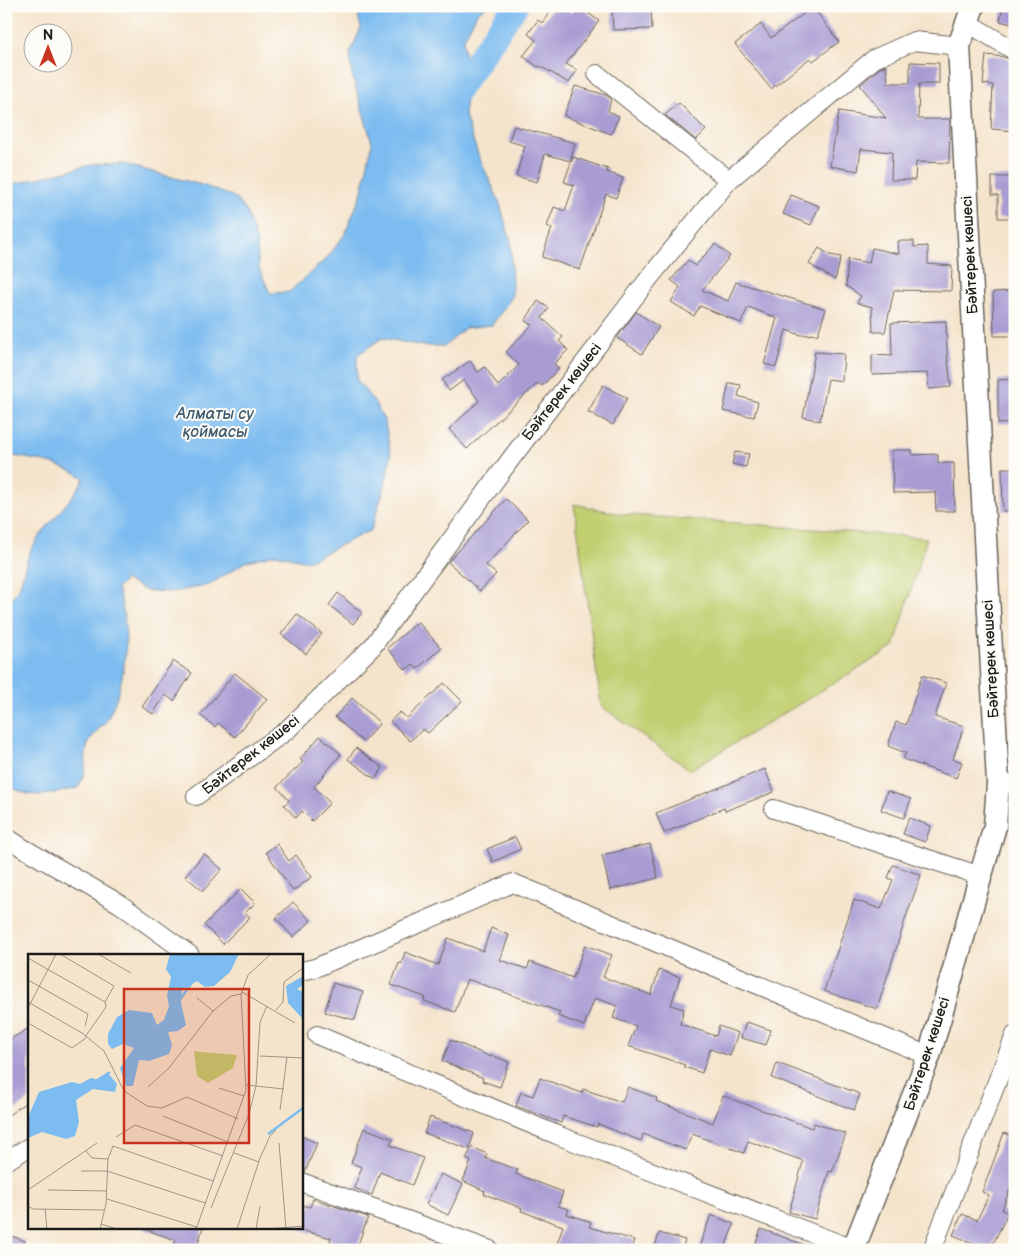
<svg xmlns="http://www.w3.org/2000/svg" width="1021" height="1256" font-family="'Balsamiq Sans',sans-serif">
	<rect width="100%" height="100%" fill="#fdfcf7"/>
	<filter id="ink" filterUnits="userSpaceOnUse"><feTurbulence type="fractalNoise" baseFrequency=".02" numOctaves="2"/><feDisplacementMap in="SourceGraphic" scale="10" xChannelSelector="R" yChannelSelector="G"/><feConvolveMatrix kernelMatrix="1 2 1 2 8 2 1 2 1" color-interpolation-filters="sRGB"/></filter>
	<filter id="wash" filterUnits="userSpaceOnUse"><feTurbulence type="fractalNoise" baseFrequency=".0096" numOctaves="4" result="noise"/><feDisplacementMap in="SourceGraphic" scale="20" xChannelSelector="R" yChannelSelector="G"/><feGaussianBlur stdDeviation="1.12" result="paint"/><feColorMatrix in="noise" values="0 0 0 0 0 0 0 0 0 0 0 0 0 0 0 0 0 1.4 0 .05"/><feComposite in="paint" operator="in"/></filter>
	<g filter="url(#wash)">
		<rect width="100%" height="100%" fill="#f5e4cc"/>
		<path fill="#c1cf71" stroke="#6e7646" d="M574 504 621 514 927 538 894 647 690 770 601 706Z"/>
		<path fill="#7cbcf0" stroke="#4c6c86" d="M356 6H487L477 13 463 41 468 87 464 113 479 157 499 201 511 242 512 297 492 325 465 328 445 346H424L382 338 357 355V380L375 403 385 422 391 455 385 485 371 530 308 561 275 554 247 561 209 585 172 592 147 591 125 580 117 589C132 628 127 678 109 716 105 725 95 731 90 740 84 749 87 763 84 774 83 778 80 783 78 788 51 794 30 802 6 783V601L10 600C13 596 17 592 19 587 24 576 25 562 31 550 45 524 70 505 84 478 60 463 34 459 6 455V186L91 165 123 164 205 186 234 197 246 211 256 240 259 268 270 293 289 292 328 257 345 234 362 192 372 143 352 75 350 53 361 28Z"/>
		<g fill="none" stroke-linecap="round" stroke-linejoin="round">
			<path stroke="#7cbcf0" stroke-width="26" d="M447 105 515 6"/>
		</g>
		<g id="blocks">
			<g fill="#a89cd3">
				<path d="M554 6H562L571 13 576 6H579L599 21 566 64 577 70 569 83 540 66 538 67 523 56 536 40 528 34 538 20 542 23Z"/>
				<path d="M1003 6H1015V25L1000 21Z"/>
				<path d="M651 7 652 29 613 30 612 8Z"/>
				<path d="M813 7 839 42 813 61 810 58 771 89 735 44 761 24 771 38Z"/>
				<path d="M986 55 1004 57 1014 61 1008 103H1015V131L991 129 993 85 983 84Z"/>
				<path d="M910 62 939 63V84H919L918 119H950L949 163 916 162 915 180H891L892 152 861 149 858 171 830 166 839 111 886 118 860 85 880 68 886 65 888 83H910Z"/>
				<path d="M575 86 606 95 611 99 608 111 619 116 611 134 564 116Z"/>
				<path d="M679 103 706 130 696 140 665 115Z"/>
				<path d="M514 126 575 143 570 161 545 154 537 182 516 176 525 146 509 141Z"/>
				<path d="M573 157 608 169 607 172 623 178 616 198 606 194 580 270 542 257 552 228 547 226 554 207 565 211 574 185 564 182Z"/>
				<path d="M992 177H1015V218H998V195H992Z"/>
				<path d="M791 195 819 206 811 225 783 214Z"/>
				<path d="M898 241H914V247L928 246V264L952 266 951 291 894 290 885 332H873L872 307 857 303 861 296 846 286 848 259 869 263 872 248 899 254Z"/>
				<path d="M715 244 730 256 702 290 728 301 736 282 826 309 818 334 801 335 786 330 776 367 764 364 777 318 748 307 741 323 700 306 694 316 671 302 680 287 671 280 688 260 695 266Z"/>
				<path d="M819 248 830 255 841 257 835 280 809 264Z"/>
				<path d="M1015 291V336H994L993 292Z"/>
				<path d="M538 301 549 308 542 318 563 337 559 341 568 350 554 364 559 368 542 386 538 383 467 449 449 429 479 401 464 380 449 391 442 380 470 361 478 372 485 367 498 386 519 365 506 352 532 325 525 321Z"/>
				<path d="M636 312 659 327 642 354 617 338Z"/>
				<path d="M946 321 947 352 951 387 929 389 927 373 872 375V355L892 356 891 323Z"/>
				<path d="M815 352 844 354 842 381 828 379 820 421 803 417Z"/>
				<path d="M1015 379V423L998 424V380Z"/>
				<path d="M729 383 741 385 738 396 758 402 754 417 723 411Z"/>
				<path d="M603 385 627 398 613 425 588 412Z"/>
				<path d="M892 450H912V455L938 454V463H954L955 511H936L935 492 893 493Z"/>
				<path d="M735 452 749 454 746 467 732 464Z"/>
				<path d="M1002 468H1015V511H1003Z"/>
				<path d="M506 499 528 520 486 565 496 574 480 591 448 562Z"/>
				<path d="M338 593 362 613 353 624 329 605Z"/>
				<path d="M297 614 322 634 306 654 281 634Z"/>
				<path d="M418 622 441 648 417 669 413 664 406 670 387 648Z"/>
				<path d="M173 661 192 673 174 701 165 695 153 714 142 707Z"/>
				<path d="M235 673 267 699 235 737 218 723 215 727 200 715Z"/>
				<path d="M922 675 946 683 935 717 964 726 953 759 962 762 956 778 903 759 906 753 888 746 896 722 906 725Z"/>
				<path d="M444 683 462 701 428 733 423 729 410 741 390 721 400 712 407 718Z"/>
				<path d="M352 698 380 723 363 742 335 717Z"/>
				<path d="M320 736 341 754 314 787 330 803 312 821 302 811 296 818 284 805 289 800 277 787 303 762 300 759Z"/>
				<path d="M356 748 383 768 375 779 348 759Z"/>
				<path d="M765 769 774 792 725 811 724 808 664 833 656 813Z"/>
				<path d="M887 791 911 799 904 818 881 810Z"/>
				<path d="M909 818 931 826 925 842 903 834Z"/>
				<path d="M515 837 521 849 493 862 487 849Z"/>
				<path d="M277 844 289 861 296 855 312 877 293 891 266 852Z"/>
				<path d="M650 844 658 878 610 890 602 855Z"/>
				<path d="M204 854 222 869 203 891 185 876Z"/>
				<path d="M893 865 921 875 906 917 877 1009 824 991 854 900 881 909 893 880 888 878Z"/>
				<path d="M241 889 255 903 245 913 250 917 223 944 204 925Z"/>
				<path d="M293 902 311 921 293 937 276 918Z"/>
				<path d="M491 928 509 935 500 960 527 969 530 962 573 978 585 945 612 955 603 977 651 995 659 970 680 977 671 1005 684 1009 680 1024 716 1036 719 1026 738 1033 730 1056 710 1049 702 1073 684 1067 685 1065 628 1046 636 1026 613 1018 617 1006 595 998 584 1026 558 1016 560 1012 467 979 455 1012 424 1001 425 997 391 985 399 963 401 964 405 952 438 965 448 938 483 951Z"/>
				<path d="M333 983 363 992 355 1020 325 1012Z"/>
				<path d="M746 1022 771 1030 766 1045 741 1038Z"/>
				<path d="M29 1028V1100L6 1117V1042Z"/>
				<path d="M451 1040 491 1057V1055L509 1062 500 1087 482 1081 483 1078 442 1061Z"/>
				<path d="M777 1063 860 1094 854 1110 772 1078Z"/>
				<path d="M540 1078 582 1093 583 1089 622 1102 628 1087 657 1098 656 1101 713 1123 723 1096 812 1128 814 1123 846 1134 832 1172 829 1171 815 1219 789 1212 803 1162 801 1160 748 1141 744 1153 692 1134 686 1150 643 1134 641 1141 598 1124 597 1127 563 1116 561 1123 516 1106 521 1092 533 1096Z"/>
				<path d="M430 1117 474 1133 469 1149 424 1133Z"/>
				<path d="M364 1128 393 1139 390 1145 423 1158 412 1185 380 1172 372 1195 354 1188 362 1167 351 1163Z"/>
				<path d="M1004 1133 1015 1137V1176L1002 1210 1008 1213 990 1250 953 1235 962 1214 977 1220 989 1195 982 1192Z"/>
				<path d="M301 1136 317 1143 305 1172H301Z"/>
				<path d="M472 1147 487 1154 485 1158 518 1170 516 1174 563 1192 558 1206 569 1209 567 1214 591 1222 589 1227 634 1240 631 1250H555L563 1226 521 1211 522 1208 484 1194 485 1191 463 1181 471 1161 466 1159Z"/>
				<path d="M441 1174 463 1184 448 1215 426 1204Z"/>
				<path d="M313 1199 368 1217 356 1250H327L331 1238 301 1230V1205L310 1207Z"/>
				<path d="M711 1215 734 1224 724 1250H707L699 1247Z"/>
				<path d="M145 1227H203L196 1250H188L174 1245 176 1240 144 1229Z"/>
				<path d="M761 1229 813 1248V1250H753Z"/>
				<path d="M659 1233 685 1240 682 1250H654Z"/>
				<path d="M6 1234 25 1241 22 1250H6Z"/>
			</g>
		</g>
	</g>
	<g filter="url(#ink)">
		<use href="#blocks" fill-opacity="0" stroke="#68625a" stroke-width="1"/>
		<g fill="none" stroke-linecap="round" stroke-linejoin="round">
			<g stroke="#68625a" stroke-width="20">
				<g id="minor">
					<path d="M968 23 1015 51"/>
					<path d="M597 74 729 180"/>
					<path d="M998 783 1015 784"/>
					<path d="M196 796 286 731 372 647 513 456 650 277 729 180 874 59 914 41 959 46"/>
					<path d="M774 809 981 876"/>
					<path d="M6 837 23 848 120 904 190 955"/>
					<path d="M301 971 315 968 513 883 929 1056"/>
					<path d="M317 1035 557 1135 853 1249"/>
					<path d="M6 1161 29 1147"/>
					<path d="M301 1182 490 1250"/>
					<path d="M932 1250 1015 1035"/>
				</g>
			</g>
			<g stroke="#68625a" stroke-width="25">
				<path id="tertiary" d="M853 1250 929 1056 995 826 998 783 959 46 973 6"/>
			</g>
			<use href="#minor" stroke="#fff" stroke-width="18"/>
			<use href="#tertiary" stroke="#fff" stroke-width="22"/>
		</g>
	</g>
	<g text-anchor="middle" dominant-baseline="central" stroke-width="4" stroke-linejoin="round" paint-order="stroke">
		<g font-size="15" fill="#1c1c1c" stroke="#fdfcf7">
			<text transform="translate(970 255) rotate(-93)">Бәйтерек көшесі</text>
			<text transform="translate(562 392) rotate(-52)">Бәйтерек көшесі</text>
			<text transform="translate(991 659) rotate(-93)">Бәйтерек көшесі</text>
			<text transform="translate(251 755) rotate(-38)">Бәйтерек көшесі</text>
			<text transform="translate(927 1054) rotate(-72)">Бәйтерек көшесі</text>
		</g>
		<g font-size="16" font-style="italic" fill="#425c71" stroke="#fdfcf7">
			<text x="215" y="414">Алматы су<tspan x="215" dy="18">қоймасы</tspan></text>
		</g>
	</g>
	<g transform="translate(28 954)">
		<rect width="275" height="275" fill="#f5e4cc"/>
		<path d="M166 97 172 98 209 101 205 114 180 129 169 122Z" fill="#c1cf71"/>
		<path d="M142 0H211L202 18 186 32 177 33 169 27 154 36 153 49 158 71 150 77 140 78 144 91 141 100 121 107 111 106 105 132H98L92 114 106 94 95 90 84 95 80 90V80L89 63 101 56 124 59 129 71 136 66 141 52 139 41 143 23 138 15ZM275 22V31L269 35 275 38V65L260 49 258 32ZM80 119 89 130 87 138 65 135 48 146 51 168 47 182 38 185 14 178 0 184V163L11 138 44 128 52 130 63 124 70 126Z" fill="#7cbcf0"/>
		<path fill="none" stroke="#7cbcf0" stroke-width="2.5" d="M151 47 165 27M68 127 82 118M240 180 275 154"/>
		<path fill="none" stroke="#9e9486" stroke-width="1" d="M32 0 86 32 77 48 78 53 57 83M70 0 103 19M0 4 77 48M0 26 60 60 57 72M214 38 267 69M169 44 185 57M0 48 54 79 76 97 96 137 119 152 134 154 159 143 210 165M0 54 28 0M248 56 255 48 256 28 275 14M0 69 44 94 58 84M232 102 275 104M218 131 256 135M120 133 141 114 185 57 203 42 213 40M191 134 216 142M252 156 259 103M135 162 200 188M88 183 107 171 195 202M251 189 258 275M58 197 64 204 80 205 85 192 185 227M206 199 231 208M53 217H79L177 249M0 236 69 189M20 236 79 237M79 245 169 273M0 252 5 255 76 256M183 254 221 160 228 132 232 68 239 52M17 255 19 275M73 270 89 275M72 275 78 250 80 205M168 275 218 136 213 40 220 21 243 0M209 275 232 204 242 182 248 176M228 275 232 252M240 275 275 272"/>
		<path fill="#c8321e" fill-opacity="0.15" stroke="#c8321e" stroke-width="2.5" d="M96 35H221V189H96Z"/>
		<rect width="275" height="275" fill="none" stroke="#1c1c1c" stroke-width="2.5"/>
	</g>
	<rect width="1021" height="1256" fill="none" stroke="#fdfcf7" stroke-width="25"/>
	<g transform="translate(48 48)"><circle r="24" fill="#fdfcf7" stroke="#a3a29f"/>
	<path d="M0-4L9 19L0 12L-9 19Z" fill="#c8321e"/>
	<text y="-8" font-size="14" font-weight="bold" text-anchor="middle" fill="#1c1c1c">N</text>
	</g>
</svg>
